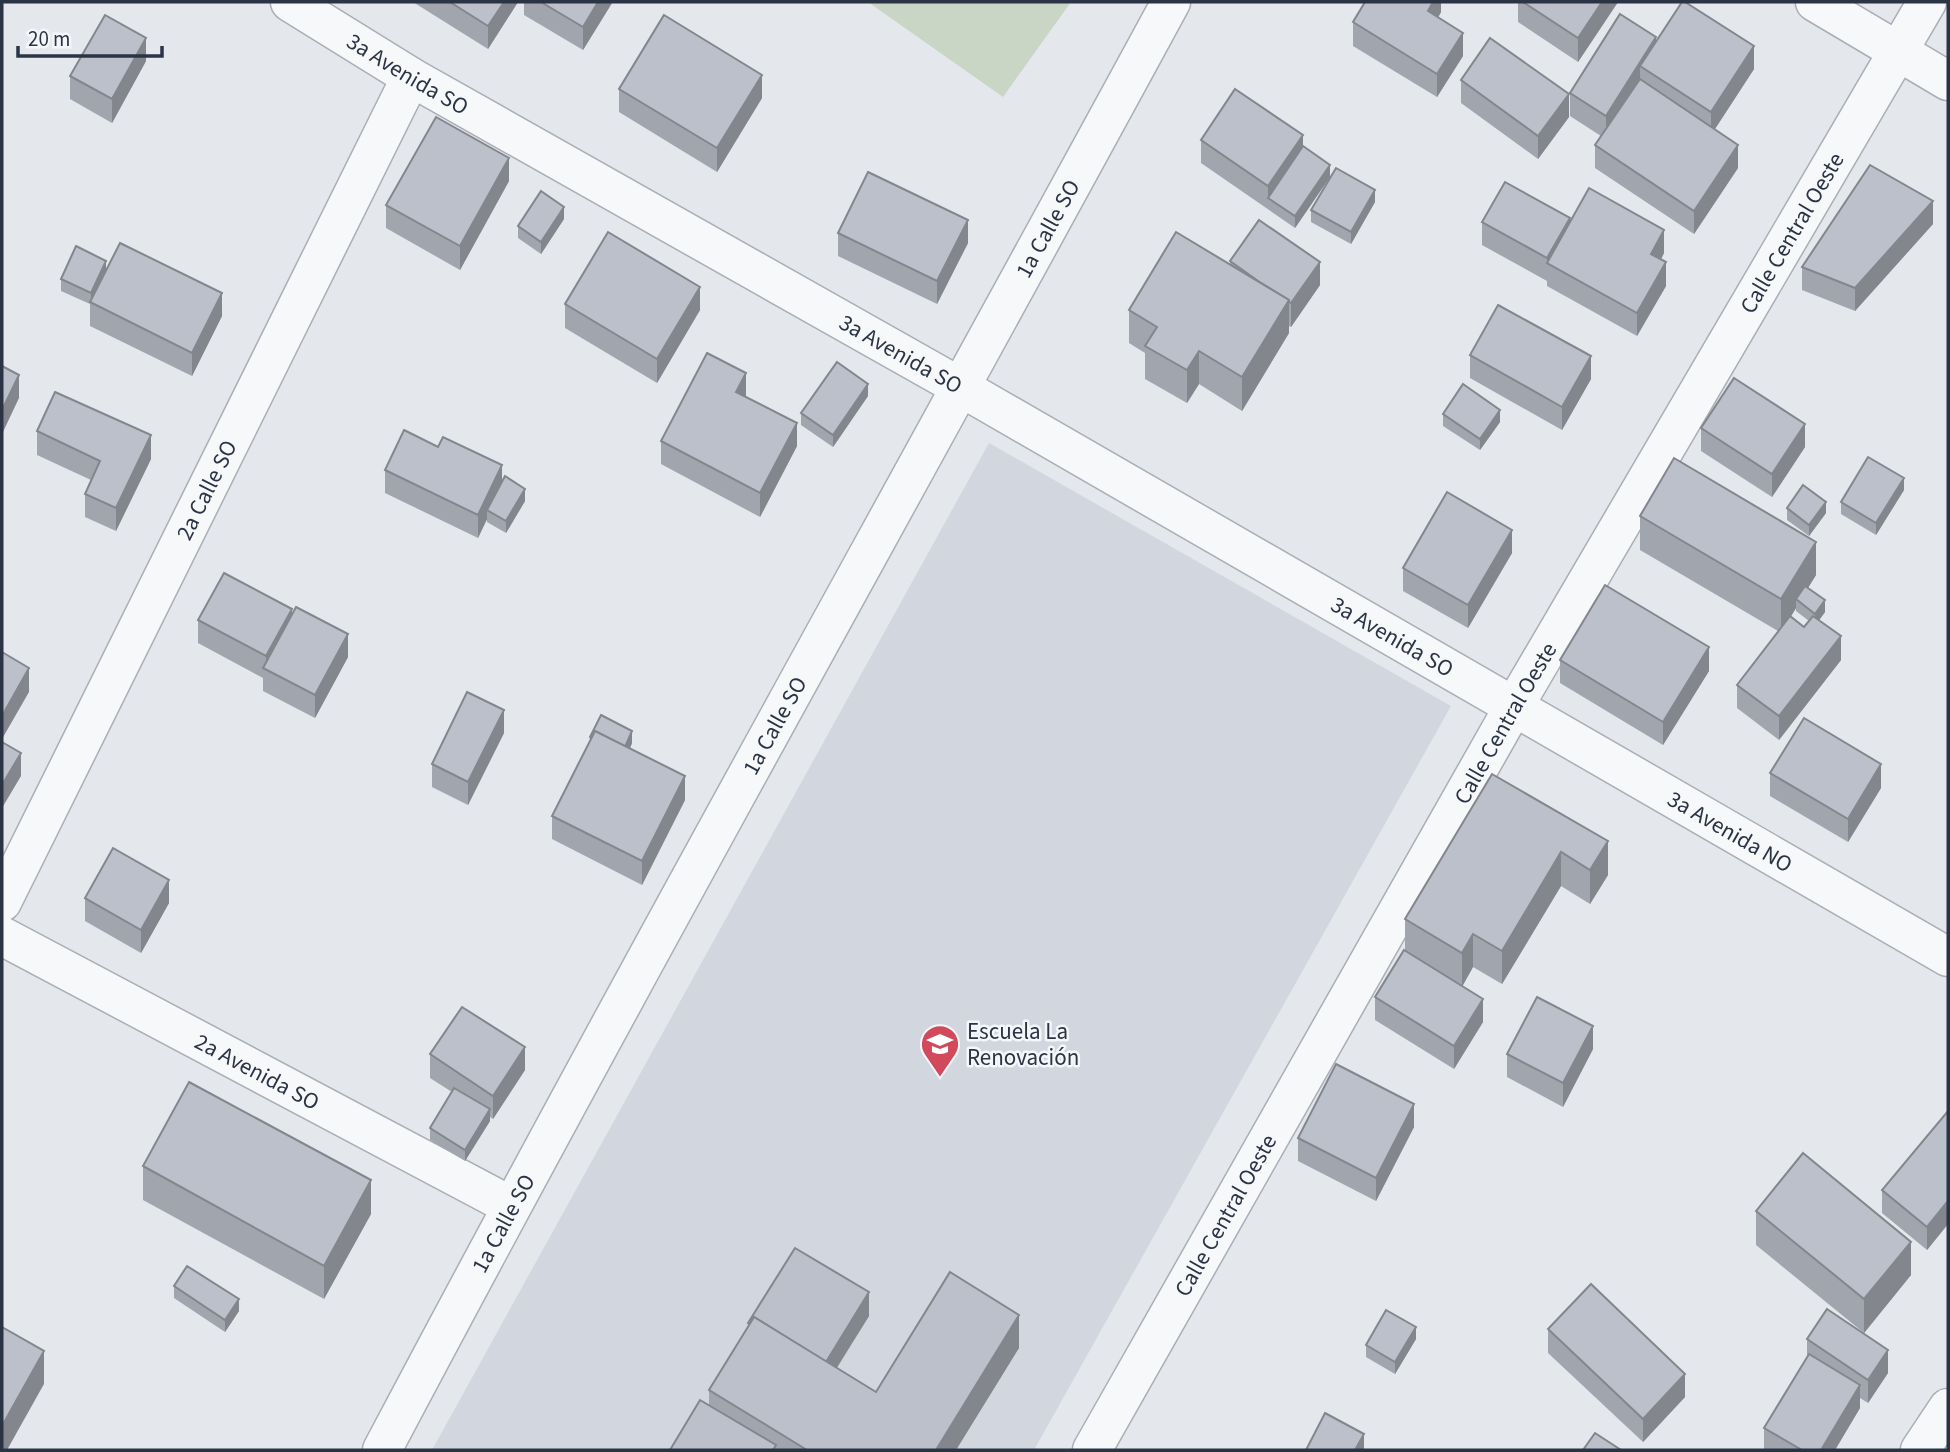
<svg xmlns="http://www.w3.org/2000/svg" width="1950" height="1452" font-family="'Source Sans 3',sans-serif">
	<rect width="100%" height="100%" fill="#e4e7ec"/>
	<path fill="#d2d6de" d="M989 443 1451 706 1034 1450H432Z"/>
	<path fill="#c9d6c5" d="M868 2H1071L1003 97Z"/>
	<g fill="none" stroke-linecap="round" stroke-linejoin="round">
		<g stroke="#a9aeb7" stroke-width="41">
			<g id="minor">
				<path id="s1" d="M290 2 411 77 962 388 1948 957"/>
				<path d="M1815 2 1948 81"/>
				<path id="s2" d="M2 902 411 77"/>
				<path id="s3" d="M2 936 511 1206"/>
				<path id="s4" d="M382 1450C639 964 909 485 1171 2"/>
				<path id="s5" d="M1092 1450 1513 708 1927 2"/>
				<path d="M1920 1450 1948 1408"/>
			</g>
		</g>
		<use href="#minor" stroke="#f7f8fa" stroke-width="38"/>
	</g>
	<g fill="#a1a5ae" fill-rule="evenodd">
		<path d="M413 2H518L488 49Z"/>
		<path d="M524 2H612V3L583 50 524 15Z"/>
		<path d="M1441 2V12L1438 18 1463 56 1437 97 1353 46V22Z"/>
		<path d="M1518 2H1618L1578 62 1518 22Z"/>
		<path d="M1656 42 1754 69 1715 129 1738 168 1694 234 1595 168V145L1601 136 1570 116V93Z"/>
		<path d="M146 61 112 123 70 99V76Z"/>
		<path d="M1461 80 1569 117 1538 159 1461 103Z"/>
		<path d="M619 89 762 98 717 172 619 112Z"/>
		<path d="M1201 140 1303 146 1330 177 1295 228 1201 163Z"/>
		<path d="M509 181 460 270 386 228V205Z"/>
		<path d="M1375 202 1351 244 1311 222V210Z"/>
		<path d="M564 219 541 254 518 238V226Z"/>
		<path d="M1482 222H1570L1664 253 1661 260 1666 286 1637 336 1547 286V281L1482 245Z"/>
		<path d="M1933 224 1855 311 1802 290V267Z"/>
		<path d="M838 233 968 243 937 304 838 256Z"/>
		<path d="M1230 261 1320 285 1291 327 1289 326V333L1242 411 1199 384 1187 403 1145 379V353L1129 343V310L1230 264Z"/>
		<path d="M106 271 222 316 192 376 90 326V304L61 291V279Z"/>
		<path d="M565 304 700 310 657 383 565 328Z"/>
		<path d="M1470 355 1591 379 1562 430 1470 378Z"/>
		<path d="M868 396 833 447 801 425V413Z"/>
		<path d="M746 397 797 446 760 517 661 464V441Z"/>
		<path d="M1443 414 1500 422 1480 450 1443 426Z"/>
		<path d="M1701 428 1805 447 1772 497 1701 451Z"/>
		<path d="M37 431 151 459 116 531 85 517V494L91 480 37 455Z"/>
		<path d="M385 470 502 483 525 501 506 533 487 522V519L478 538 385 493Z"/>
		<path d="M1904 490 1876 535 1841 514V502Z"/>
		<path d="M1787 508 1826 513 1809 536 1787 520Z"/>
		<path d="M1640 516 1816 575 1808 588 1825 612 1819 620 1841 660 1779 740 1737 708V685L1778 631 1640 550ZM1796 608V611L1809 621 1804 627 1791 616Z"/>
		<path d="M1512 553 1468 628 1403 591V568Z"/>
		<path d="M292 615 348 657 315 718 263 691V678L198 643V620Z"/>
		<path d="M1560 660 1709 671 1663 745 1560 683Z"/>
		<path d="M504 733 468 805 432 787V764Z"/>
		<path d="M590 737 632 743 630 749 685 800 642 885 552 839V816L590 741Z"/>
		<path d="M1770 773 1881 788 1848 842 1770 796Z"/>
		<path d="M1492 774 1608 875 1590 904 1561 886 1502 984 1473 967 1462 986 1483 1022 1454 1069 1375 1020V997L1405 950V919Z"/>
		<path d="M85 898 169 903 141 953 85 921Z"/>
		<path d="M1593 1049 1563 1107 1507 1077V1054Z"/>
		<path d="M430 1054 525 1070 493 1119 490 1117V1121L465 1161 430 1140V1128L452 1092 430 1078Z"/>
		<path d="M1948 1111V1224L1927 1250 1882 1213V1190Z"/>
		<path d="M1414 1127 1376 1201 1298 1161V1138Z"/>
		<path d="M143 1166 371 1214 324 1299 143 1200Z"/>
		<path d="M1756 1211 1911 1275 1864 1333 1756 1245Z"/>
		<path d="M174 1286 239 1311 225 1332 174 1298Z"/>
		<path d="M869 1316 837 1368 876 1392 1019 1348 956 1450H670L709 1405V1390L748 1326V1323Z"/>
		<path d="M1548 1329 1685 1397 1643 1442 1548 1353Z"/>
		<path d="M1416 1339 1395 1374 1366 1357V1345Z"/>
		<path d="M1807 1339 1888 1373 1868 1403 1860 1398V1408L1835 1450H1764V1428L1807 1357Z"/>
	</g>
	<g fill="#83868d">
		<path d="M504 2H518L488 49V26Z"/>
		<path d="M598 2 612 3 583 50V27Z"/>
		<path d="M1433 2H1441V12L1428 34V11Z"/>
		<path d="M1602 2H1618L1578 62V38Z"/>
		<path d="M1463 33V56L1437 97V74Z"/>
		<path d="M1656 37V60L1640 66V86L1606 139V116Z"/>
		<path d="M146 38V61L112 123V99Z"/>
		<path d="M1754 46V69L1711 135V112Z"/>
		<path d="M762 75V98L717 172V148Z"/>
		<path d="M1569 94V117L1538 159V136Z"/>
		<path d="M1303 135V158L1268 198V186Z"/>
		<path d="M1738 145V168L1694 234V211Z"/>
		<path d="M509 158V181L460 270V246Z"/>
		<path d="M1330 165V177L1295 228V216Z"/>
		<path d="M1375 190V202L1351 244V232Z"/>
		<path d="M1933 201V224L1855 311V288Z"/>
		<path d="M564 207V219L541 254V242Z"/>
		<path d="M1570 218V241L1547 263V258Z"/>
		<path d="M968 220V243L937 304V281Z"/>
		<path d="M1664 230V253L1651 277V254Z"/>
		<path d="M106 261V273L91 305V293Z"/>
		<path d="M1320 262V285L1291 327V303Z"/>
		<path d="M1666 262V286L1637 336V313Z"/>
		<path d="M700 287V310L657 383V359Z"/>
		<path d="M222 293V316L192 376V353Z"/>
		<path d="M1289 300V333L1242 411V377Z"/>
		<path d="M1199 351V384L1187 403V370Z"/>
		<path d="M1591 356V379L1562 430V407Z"/>
		<path d="M746 373V397L736 416V392Z"/>
		<path d="M19 375V398L2 434V410Z"/>
		<path d="M868 384V396L833 447V435Z"/>
		<path d="M1500 410V422L1480 450V439Z"/>
		<path d="M797 423V446L760 517V493Z"/>
		<path d="M1805 424V447L1772 497V474Z"/>
		<path d="M151 435V459L116 531V508Z"/>
		<path d="M502 465V489L487 510V519L478 538V515Z"/>
		<path d="M1904 478V490L1876 535V523Z"/>
		<path d="M525 489V501L506 533V521Z"/>
		<path d="M1826 502V513L1809 536V525Z"/>
		<path d="M1512 530V553L1468 628V605Z"/>
		<path d="M1816 542V575L1799 602 1796 599V608L1781 633V599Z"/>
		<path d="M1825 600V612L1815 626V614Z"/>
		<path d="M292 609V632L266 670V656Z"/>
		<path d="M348 634V657L315 718V695Z"/>
		<path d="M1841 636V660L1779 740V716Z"/>
		<path d="M1709 647V671L1663 745V722Z"/>
		<path d="M29 668V692L2 739V716Z"/>
		<path d="M504 710V733L468 805V782Z"/>
		<path d="M632 731V743L622 765V753Z"/>
		<path d="M21 753V776L2 808V785Z"/>
		<path d="M1881 764V788L1848 842V819Z"/>
		<path d="M685 776V800L642 885V861Z"/>
		<path d="M1608 841V875L1590 904V870Z"/>
		<path d="M1561 852V886L1502 984V951Z"/>
		<path d="M169 880V903L141 953V930Z"/>
		<path d="M1473 934V967L1462 987V953Z"/>
		<path d="M1483 999V1022L1454 1069V1046Z"/>
		<path d="M1593 1026V1049L1563 1107V1083Z"/>
		<path d="M525 1047V1070L493 1119V1096Z"/>
		<path d="M1414 1104V1127L1376 1201V1178Z"/>
		<path d="M490 1109V1121L465 1161V1150Z"/>
		<path d="M371 1180V1214L324 1299V1266Z"/>
		<path d="M1948 1201V1224L1927 1250V1227Z"/>
		<path d="M1911 1242V1275L1864 1333V1299Z"/>
		<path d="M869 1292V1316L822 1391V1368Z"/>
		<path d="M239 1299V1311L225 1332V1320Z"/>
		<path d="M1019 1315V1348L956 1450H936Z"/>
		<path d="M1416 1327V1339L1395 1374V1362Z"/>
		<path d="M1888 1350V1373L1868 1403V1380Z"/>
		<path d="M44 1351V1384L7 1450H2V1426Z"/>
		<path d="M1685 1374V1397L1643 1442V1419Z"/>
		<path d="M1860 1385V1408L1835 1450H1821Z"/>
		<path d="M1364 1434V1450H1355Z"/>
	</g>
	<g fill="#bbc0ca" stroke="#83868d" stroke-width="2">
		<path d="M450 2H504L488 26Z"/>
		<path d="M541 2H598L583 27Z"/>
		<path d="M1365 2H1433L1428 11 1463 33 1437 74 1353 22Z"/>
		<path d="M1523 2H1602L1578 38Z"/>
		<path d="M1682 2H1685L1754 46 1711 112 1640 66Z"/>
		<path d="M1620 14 1656 37 1606 116 1570 93Z"/>
		<path d="M105 15 146 38 112 99 70 76Z"/>
		<path d="M664 15 762 75 717 148 619 89Z"/>
		<path d="M1490 38 1569 94 1538 136 1461 80Z"/>
		<path d="M1640 79 1738 145 1694 211 1595 145Z"/>
		<path d="M1235 89 1303 135 1268 186 1201 140Z"/>
		<path d="M436 117 509 158 460 246 386 205Z"/>
		<path d="M1303 146 1330 165 1295 216 1268 198Z"/>
		<path d="M1870 165 1933 201 1855 288 1802 267Z"/>
		<path d="M1336 168 1375 190 1351 232 1311 210Z"/>
		<path d="M868 172 968 220 937 281 838 233Z"/>
		<path d="M1505 182 1570 218 1547 258 1482 222Z"/>
		<path d="M1589 188 1664 230 1651 254 1666 262 1637 313 1547 263Z"/>
		<path d="M541 191 564 207 541 242 518 226Z"/>
		<path d="M1259 220 1320 262 1291 303 1289 302V300L1261 283 1230 261Z"/>
		<path d="M608 232 700 287 657 359 565 304Z"/>
		<path d="M1176 232 1289 300 1242 377 1199 351 1187 370 1145 346 1157 327 1129 310Z"/>
		<path d="M120 243 222 293 192 353 90 302Z"/>
		<path d="M76 246 106 261 91 293 61 279Z"/>
		<path d="M1498 305 1591 356 1562 407 1470 355Z"/>
		<path d="M707 353 746 373 736 392 797 423 760 493 661 441Z"/>
		<path d="M837 362 868 384 833 435 801 413Z"/>
		<path d="M2 366 19 375 2 410Z"/>
		<path d="M1734 378 1805 424 1772 474 1701 428Z"/>
		<path d="M1463 384 1500 410 1480 439 1443 414Z"/>
		<path d="M55 392 151 435 116 508 85 494 100 461 37 431Z"/>
		<path d="M404 430 438 447 443 437 502 465 478 515 385 470Z"/>
		<path d="M1868 457 1904 478 1876 523 1841 502Z"/>
		<path d="M1674 458 1816 542 1781 599 1640 516Z"/>
		<path d="M505 476 525 489 506 521 487 510Z"/>
		<path d="M1803 485 1826 502 1809 525 1787 508Z"/>
		<path d="M1447 492 1512 530 1468 605 1403 568Z"/>
		<path d="M224 573 292 609 266 656 198 620Z"/>
		<path d="M1605 585 1709 647 1663 722 1560 660Z"/>
		<path d="M1805 586 1825 600 1815 614 1796 599Z"/>
		<path d="M296 607 348 634 315 695 263 668Z"/>
		<path d="M1790 616 1804 627 1813 616 1841 636 1779 716 1737 685Z"/>
		<path d="M2 652 29 668 2 716Z"/>
		<path d="M467 692 504 710 468 782 432 764Z"/>
		<path d="M601 715 632 731 625 747 595 731 591 738 590 737Z"/>
		<path d="M1804 718 1881 764 1848 819 1770 773Z"/>
		<path d="M595 731 685 776 642 861 552 816Z"/>
		<path d="M2 742 21 753 2 785Z"/>
		<path d="M1492 774 1608 841 1590 870 1561 852 1502 951 1473 934 1462 953 1405 919Z"/>
		<path d="M113 848 169 880 141 930 85 898Z"/>
		<path d="M1404 950 1483 999 1454 1046 1375 997Z"/>
		<path d="M1537 997 1593 1026 1563 1083 1507 1054Z"/>
		<path d="M462 1007 525 1047 493 1096 430 1054Z"/>
		<path d="M1336 1064 1414 1104 1376 1178 1298 1138Z"/>
		<path d="M189 1082 371 1180 324 1266 143 1166Z"/>
		<path d="M454 1088 490 1109 465 1150 430 1128Z"/>
		<path d="M1948 1111V1201L1927 1227 1882 1190Z"/>
		<path d="M1803 1153 1911 1242 1864 1299 1756 1211Z"/>
		<path d="M795 1248 869 1292 826 1362 754 1317 750 1324 748 1323Z"/>
		<path d="M187 1266 239 1299 225 1320 174 1286Z"/>
		<path d="M950 1272 1019 1315 936 1450H807L709 1390 754 1317 876 1392Z"/>
		<path d="M1591 1284 1685 1374 1643 1419 1548 1329Z"/>
		<path d="M1827 1309 1888 1350 1868 1380 1807 1339Z"/>
		<path d="M1386 1310 1416 1327 1395 1362 1366 1345Z"/>
		<path d="M2 1327 44 1351 2 1426Z"/>
		<path d="M1809 1354 1860 1385 1821 1450H1802L1764 1428Z"/>
		<path d="M700 1400 776 1445 773 1450H670Z"/>
		<path d="M1325 1413 1364 1434 1355 1450H1306Z"/>
		<path d="M1595 1433 1621 1450H1583Z"/>
	</g>
	<defs>
		<g id="school-pin" transform="scale(2.0125)"><path d="M0 17L-7.5 6A9.5 9.5 0 1 1 7.5 6Z" fill="#d1495b" stroke="#f4f6f9"/><path d="M0-5L7-2L0 1L-7-2ZM-4 1L0 2.5L4 1V4Q0 6-4 4Z" fill="#fff"/></g>
	</defs>
	<g fill-rule="evenodd">
		<use href="#school-pin" x="940" y="1044"/>
	</g>
	<g text-anchor="middle" dominant-baseline="central" stroke-width="5" stroke-linejoin="round" paint-order="stroke">
		<g font-size="23" fill="#2b3445" stroke="#f4f6f9">
			<text stroke="none"><textPath href="#s1" startOffset="138">3a Avenida SO</textPath></text>
			<text stroke="none"><textPath href="#s4" startOffset="1391">1a Calle SO</textPath></text>
			<text stroke="none"><textPath href="#s5" startOffset="1404">Calle Central Oeste</textPath></text>
			<text stroke="none"><textPath href="#s1" startOffset="705">3a Avenida SO</textPath></text>
			<text stroke="none"><textPath href="#s2" startOffset="460">2a Calle SO</textPath></text>
			<text stroke="none"><textPath href="#s1" startOffset="1272">3a Avenida SO</textPath></text>
			<text stroke="none"><textPath href="#s5" startOffset="836">Calle Central Oeste</textPath></text>
			<text stroke="none"><textPath href="#s4" startOffset="824">1a Calle SO</textPath></text>
			<text stroke="none"><textPath href="#s1" startOffset="1662">3a Avenida NO</textPath></text>
			<text stroke="none"><textPath href="#s3" startOffset="289">2a Avenida SO</textPath></text>
			<text stroke="none"><textPath href="#s5" startOffset="270">Calle Central Oeste</textPath></text>
			<text stroke="none"><textPath href="#s4" startOffset="257">1a Calle SO</textPath></text>
		</g>
		<g font-size="23" fill="#2b3445" stroke="#f4f6f9" text-anchor="start">
			<text x="967" y="1031">Escuela La<tspan x="967" dy="26">Renovación</tspan></text>
		</g>
	</g>
	<rect width="1950" height="1452" fill="none" stroke="#2b3445" stroke-width="7"/>
	<path d="M18 46v10h144v-10" fill="none" stroke="#2b3445" stroke-width="3.5"/>
	<text x="28" y="46" font-size="21" fill="#2b3445" stroke="#f4f6f9" stroke-width="5" paint-order="stroke">20 m</text>
</svg>
